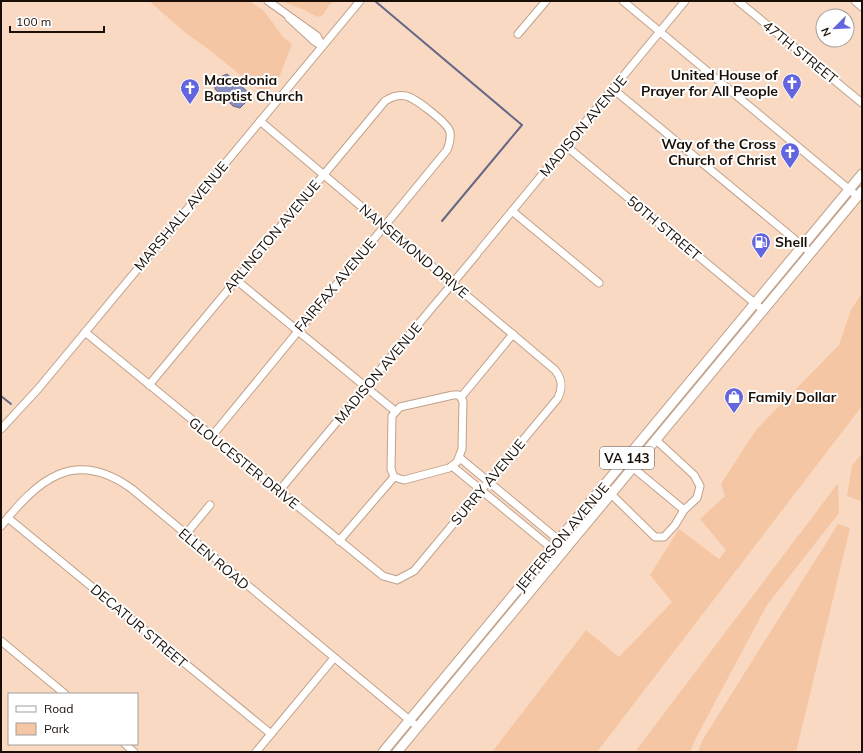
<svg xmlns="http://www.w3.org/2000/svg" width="863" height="753" font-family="Mulish,sans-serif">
	<rect width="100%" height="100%" fill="#f9d9c1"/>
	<g fill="#f5c6a3">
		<path d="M149 1H249L264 11 283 37 292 44 280 75 265 95 207 48 188 35Z"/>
		<path d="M281 1H335L329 5 323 15 317 17 307 11Z"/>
		<path d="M862 293V406L597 752H492L586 630 619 657 672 602 650 575 679 529 719 559 726 550 700 519 725 496 721 484 756 430 839 345 851 310Z"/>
		<path d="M862 453V498L861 501 847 496 852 466Z"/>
		<path d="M838 483 839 513 767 605 697 736 690 752H635Z"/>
		<path d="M838 524 850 528 796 752H698L702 741Z"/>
	</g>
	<path fill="#878ebf" stroke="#666888" d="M227 74 248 92V100L240 108 233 106 215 89V85L220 77Z"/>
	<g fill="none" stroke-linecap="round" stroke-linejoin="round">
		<g stroke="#666888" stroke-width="2">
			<path d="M375 1 522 125 442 221"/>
			<path d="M1 396 11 404"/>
		</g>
		<g stroke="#c0a18b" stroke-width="9">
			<g id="minor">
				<path d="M268 1 317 36 322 46"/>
				<path d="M623 1 857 196"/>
				<path d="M738 1 862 103"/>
				<path d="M855 1 862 7"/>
				<path d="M289 18 314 41 322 46"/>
				<path d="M518 34 546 1"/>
				<path d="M613 89 811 253"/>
				<path d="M566 146 763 310"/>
				<path d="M512 211 599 283"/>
				<path d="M480 250 685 1"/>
				<path d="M235 279 395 411"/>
				<path d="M85 332 383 576 397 580 414 571 558 398C563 387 562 379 555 370L260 121"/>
				<path d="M149 385 385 101C391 97 398 94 406 96 415 98 448 123 450 132 451 139 449 145 447 150L212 436"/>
				<path d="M453 395H459L463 401 462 449 457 462 449 468 404 480 394 477 391 469 392 416 400 407Z"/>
				<path d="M462 396 513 334"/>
				<path d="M1 429 38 389 360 1"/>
				<path d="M460 458 567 547"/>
				<path d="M625 461 684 510"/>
				<path d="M452 466 555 551"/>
				<path d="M279 491 477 254"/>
				<path d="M611 494 655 537H664L675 525 684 510 697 498 700 486 694 475 656 440"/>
				<path d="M8 518 271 734"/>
				<path d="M1 526C38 480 74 447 132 489L413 723"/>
				<path d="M186 534 210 505"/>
				<path d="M339 541 394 477"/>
				<path d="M1 641 65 694"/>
				<path d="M125 744 134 752"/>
				<path d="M256 752 334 658"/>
			</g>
		</g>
		<g stroke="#c0a18b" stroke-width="11">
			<g id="major">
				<path d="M383 752 862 174"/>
				<path d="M397 752 862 191"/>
			</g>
		</g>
		<use href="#minor" stroke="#fff" stroke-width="7"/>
		<use href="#major" stroke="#fff" stroke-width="9"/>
	</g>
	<defs>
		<g id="church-pin" transform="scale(1)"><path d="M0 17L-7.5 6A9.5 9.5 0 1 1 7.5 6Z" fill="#6265dd" stroke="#fff"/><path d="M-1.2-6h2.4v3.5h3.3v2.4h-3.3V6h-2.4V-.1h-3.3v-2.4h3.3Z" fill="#fff"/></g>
		<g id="fuel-pin" transform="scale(1)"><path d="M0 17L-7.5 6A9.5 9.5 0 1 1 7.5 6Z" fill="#6265dd" stroke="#fff"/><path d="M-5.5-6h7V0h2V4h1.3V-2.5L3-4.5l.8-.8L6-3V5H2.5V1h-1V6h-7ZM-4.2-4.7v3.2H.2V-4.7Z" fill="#fff"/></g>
		<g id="shop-pin" transform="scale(1)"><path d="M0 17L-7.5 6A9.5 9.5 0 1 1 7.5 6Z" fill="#6265dd" stroke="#fff"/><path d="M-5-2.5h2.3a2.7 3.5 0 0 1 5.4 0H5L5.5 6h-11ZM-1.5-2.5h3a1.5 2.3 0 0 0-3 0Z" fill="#fff"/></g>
	</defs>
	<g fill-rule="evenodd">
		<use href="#church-pin" x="792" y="83"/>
		<use href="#church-pin" x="190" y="88"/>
		<use href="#church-pin" x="790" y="152"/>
		<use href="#fuel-pin" x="761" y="242"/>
		<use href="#shop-pin" x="734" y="397"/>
	</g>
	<g text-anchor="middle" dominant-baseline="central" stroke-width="4" stroke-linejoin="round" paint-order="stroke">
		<rect fill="#fff" stroke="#5e5751" stroke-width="1" x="600" y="447" width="54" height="22" rx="3"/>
		<g font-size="13" font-weight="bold" fill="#190f07">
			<text x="627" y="458">VA 143</text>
		</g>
		<g font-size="14" fill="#190f07" stroke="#fff">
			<text transform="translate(800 52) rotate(39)">47TH STREET</text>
			<text transform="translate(583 126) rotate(-50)">MADISON AVENUE</text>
			<text transform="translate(181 216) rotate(-50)">MARSHALL AVENUE</text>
			<text transform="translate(664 228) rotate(40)">50TH STREET</text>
			<text transform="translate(272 236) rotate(-50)">ARLINGTON AVENUE</text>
			<text transform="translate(414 251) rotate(40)">NANSEMOND DRIVE</text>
			<text transform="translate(335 285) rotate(-50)">FAIRFAX AVENUE</text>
			<text transform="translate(378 373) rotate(-50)">MADISON AVENUE</text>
			<text transform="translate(244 463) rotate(39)">GLOUCESTER DRIVE</text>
			<text transform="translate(488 482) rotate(-50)">SURRY AVENUE</text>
			<text transform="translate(562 537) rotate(-50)">JEFFERSON AVENUE</text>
			<text transform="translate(214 559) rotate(40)">ELLEN ROAD</text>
			<text transform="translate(139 626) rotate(40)">DECATUR STREET</text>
		</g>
		<g font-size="14" font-weight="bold" fill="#190f07" stroke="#fff" text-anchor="start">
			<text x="778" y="75" text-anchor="end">United House of<tspan x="778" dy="16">Prayer for All People</tspan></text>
			<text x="204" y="80">Macedonia<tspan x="204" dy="16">Baptist Church</tspan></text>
			<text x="776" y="144" text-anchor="end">Way of the Cross<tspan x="776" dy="16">Church of Christ</tspan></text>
			<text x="775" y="242">Shell</text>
			<text x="748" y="397">Family Dollar</text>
		</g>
	</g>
	<rect width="863" height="753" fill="none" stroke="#190f07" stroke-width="4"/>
	<rect x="8" y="693" width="130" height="52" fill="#ffffff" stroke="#a39f9c"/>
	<rect x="16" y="706" width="20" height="6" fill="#ffffff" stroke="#a39f9c"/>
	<text x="44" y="713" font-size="12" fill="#190f07">Road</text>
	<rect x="16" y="723" width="20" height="12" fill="#f5c6a3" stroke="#a39f9c"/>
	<text x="44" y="733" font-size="12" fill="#190f07">Park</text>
	<g transform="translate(835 28) rotate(246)"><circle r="19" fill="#ffffff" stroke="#a39f9c"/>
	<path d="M0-3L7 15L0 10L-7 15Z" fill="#6265dd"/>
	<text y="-6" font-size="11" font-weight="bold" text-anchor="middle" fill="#190f07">N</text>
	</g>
	<path d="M10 26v6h94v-6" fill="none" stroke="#190f07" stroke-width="2"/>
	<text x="16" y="26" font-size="12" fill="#190f07" stroke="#ffffff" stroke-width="3" paint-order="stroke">100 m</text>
</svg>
